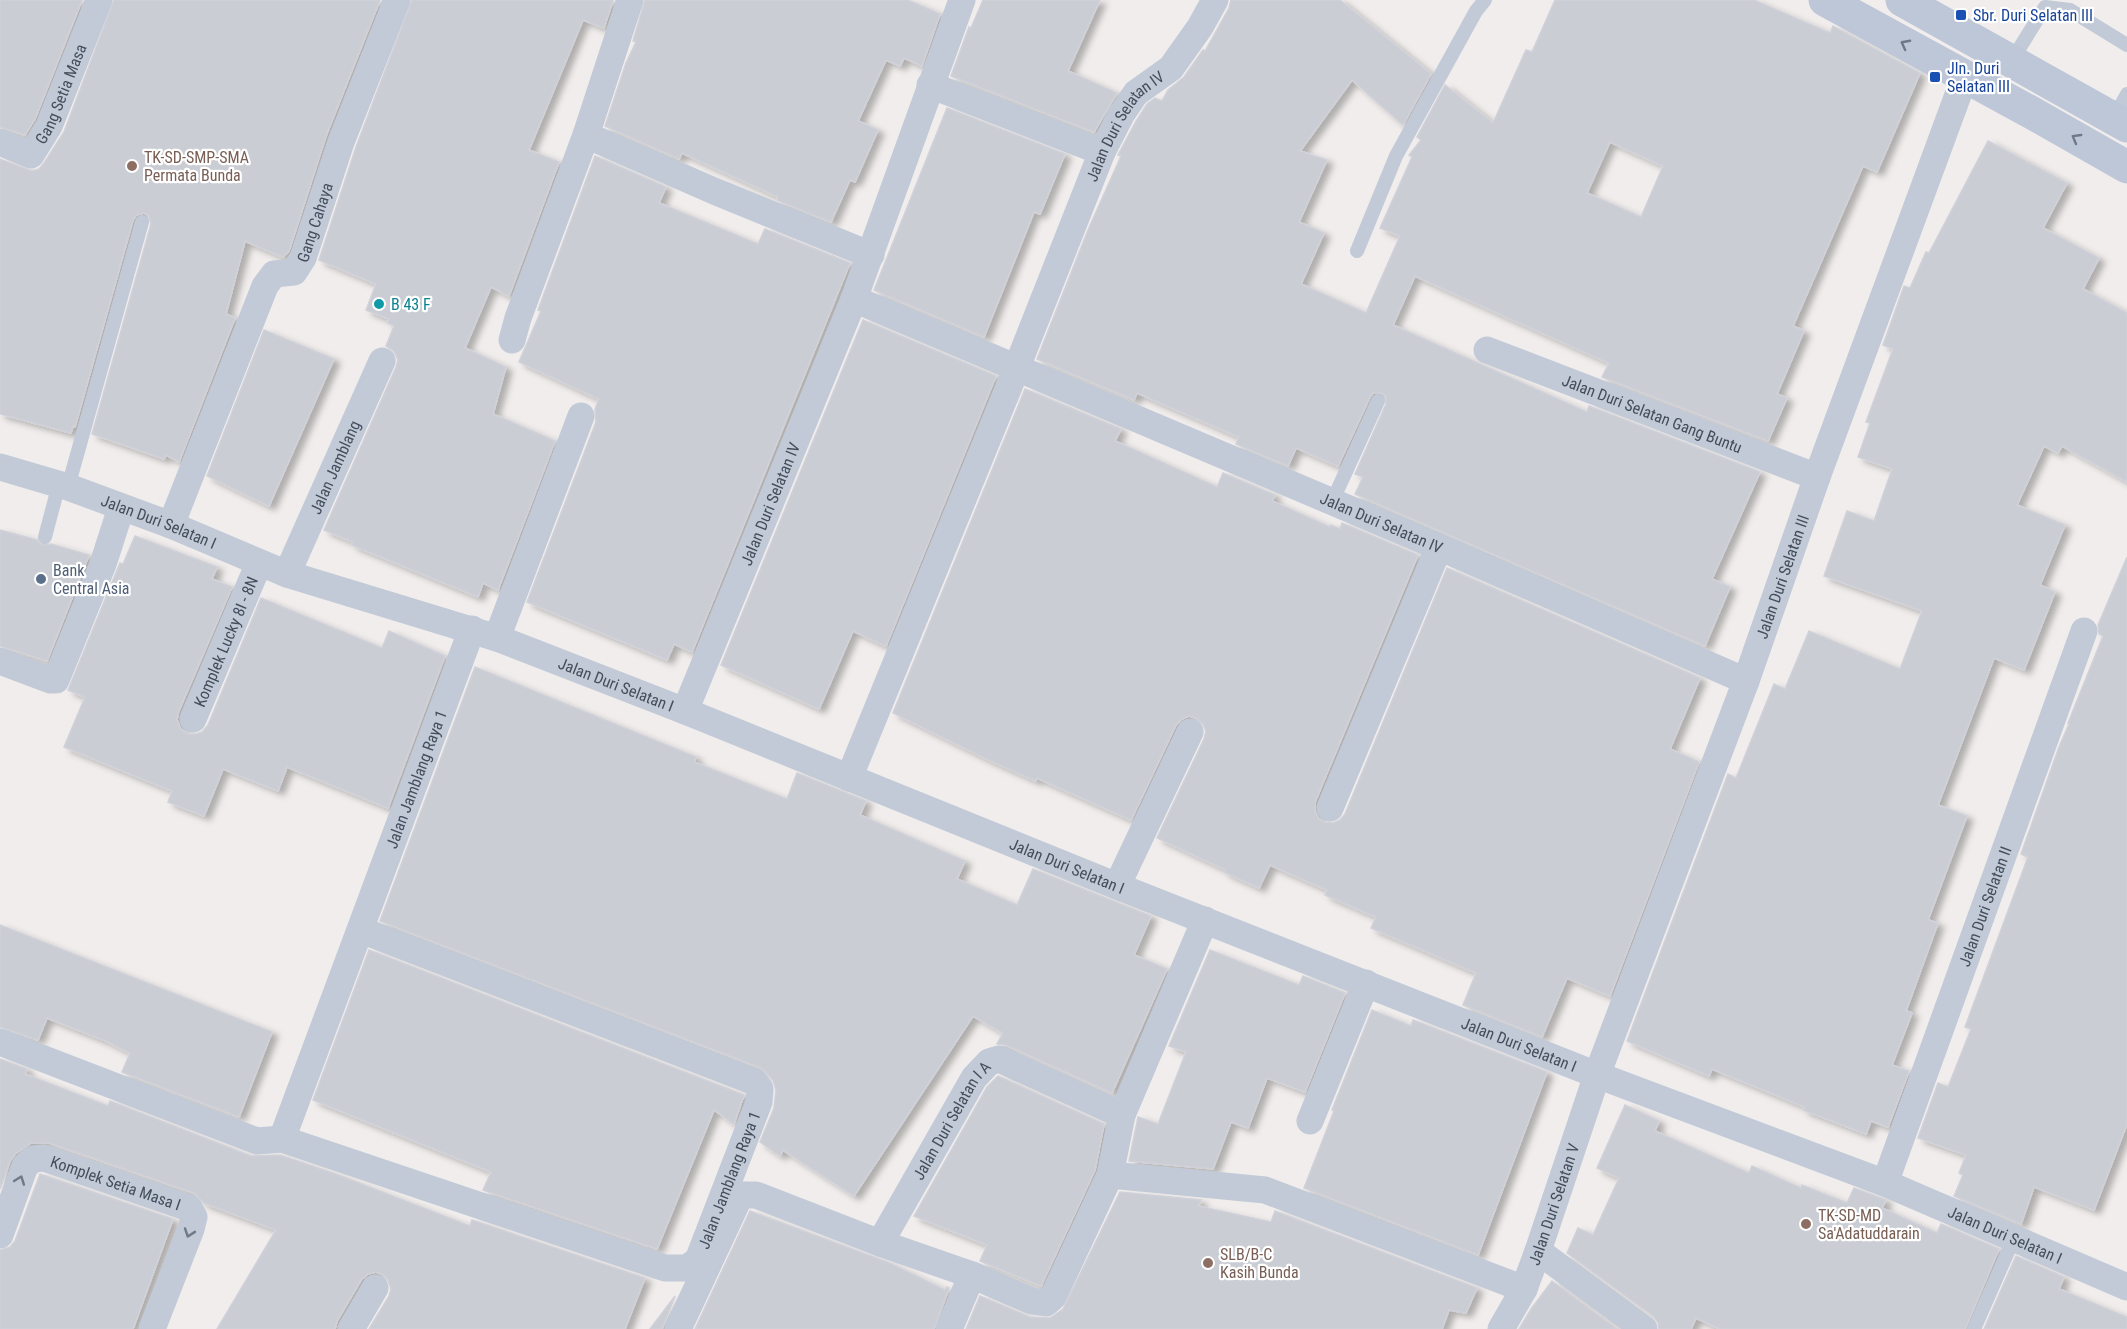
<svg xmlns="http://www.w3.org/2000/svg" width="2127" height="1329" font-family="'Roboto Condensed',sans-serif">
	<defs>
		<filter id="shadow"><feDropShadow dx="6" dy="4" stdDeviation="3" flood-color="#0004"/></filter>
	</defs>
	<rect width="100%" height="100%" fill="#f0edec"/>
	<g fill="#cbcdd5" stroke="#d0d1d9" stroke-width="1.5" fill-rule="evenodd" filter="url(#shadow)">
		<path d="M0 0H82L35 119 25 135 0 127Z"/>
		<path d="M114 0H380L326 136 289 251 283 257 245 241 226 314 235 318 179 462 166 455 164 459 92 434 151 224 149 216 144 213 136 215 133 220 75 427 73 426 71 433 0 414V159L32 171 39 169 44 163 64 132Z"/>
		<path d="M412 0H613L604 28 583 20 529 150 559 162 509 296 491 287 465 348 506 367 493 414 555 441 498 590 483 583 478 597 352 545 353 542 324 530 396 367 398 360 394 351 386 346 394 326 388 323 389 319 366 310 376 284 319 260 356 147Z"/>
		<path d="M645 0H908L940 14 922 66 904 58 900 66 886 60 858 121 878 130 855 182 850 180 831 222 777 200 778 197 682 153 679 159 605 126 626 63 636 42 633 41Z"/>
		<path d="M983 0H1100L1068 71 1117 93 1094 132 951 76 969 27 971 28Z"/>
		<path d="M1231 0H1340L1431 74 1403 125 1352 80 1300 151 1327 160 1299 222 1324 233 1301 284 1366 313 1400 236 1380 228 1412 157 1409 155 1421 140 1417 137 1445 85 1493 123 1526 50 1532 52 1555 0H1754L1830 33 1833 26 1840 30 1920 73 1877 172 1863 166 1793 326 1804 331 1777 394 1787 398 1768 441 1602 377 1609 363 1415 276 1393 325 1587 412 1589 406 1760 472 1712 579 1730 587 1705 646 1355 494 1363 477 1355 474 1386 404V396L1381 393H1373L1370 397 1338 466 1296 448 1288 466 1236 444 1239 437 1137 393 1134 400 1037 359 1088 230 1121 156 1118 155 1135 123 1147 104 1155 98 1162 101 1168 90 1184 77 1203 50 1205 51 1229 8ZM1610 142 1663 166 1641 217 1587 193Z"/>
		<path d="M947 108 1065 154 1040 214 1034 212 984 337 874 290Z"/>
		<path d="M1988 141 2067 183 2043 228 2099 258 2083 289 2127 313V482L2062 446 2058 453 2044 446 2017 505 2065 525 2040 585 2055 592 2024 670 1994 658 1938 805 1967 816 1928 920 1938 923 1906 1011 1912 1013 1892 1065 1909 1071 1888 1127 1871 1121 1866 1134 1803 1110 1805 1107 1712 1069 1709 1076 1627 1041 1728 774 1736 778 1774 684 1785 689 1809 631 1900 669 1922 611 1824 576 1847 511 1874 521 1892 469 1858 457 1870 423 1866 422 1893 349 1883 345 1904 286 1910 288 1926 252 1929 253Z"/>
		<path d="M595 156 666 187 659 203 758 244 765 229 850 263 692 652 674 644 667 660 527 602 596 422 595 409 599 399 519 362 541 311 538 310Z"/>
		<path d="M863 320 996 376 886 646 853 631 819 709 721 665Z"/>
		<path d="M264 330 334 359 269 506 207 476Z"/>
		<path d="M1025 389 1121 429 1115 441 1217 487 1223 473 1275 495 1272 501 1330 527 1331 525 1340 529 1342 523 1418 555 1315 802V811L1318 818 1323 822 1333 823 1340 820 1345 814 1447 568 1700 678 1670 749 1699 762 1610 996 1567 978 1542 1037 1463 1005 1476 973 1371 928 1376 917 1325 895 1327 890 1270 865 1259 888 1224 872 1226 870 1157 838 1204 739 1206 731 1203 724 1196 718 1189 716 1182 719 1176 725 1131 820 1037 778 1036 781 991 761 893 713Z"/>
		<path d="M0 530 37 540 42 545 51 544 89 555 47 661 0 646Z"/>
		<path d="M135 536 217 567 212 579 232 587 178 713 177 720 180 728 187 734H196L202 732 208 725 261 598 382 648 389 631 445 656 388 808 287 767 278 791 223 769 204 816 168 802 172 791 64 747 85 697 68 690 120 563 123 564Z"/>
		<path d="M2127 557V1124L2094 1210 2034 1187 2021 1224 1954 1196 1963 1175 1959 1173 1966 1155 1918 1138 1938 1083 1948 1087 1971 1029 1965 1027 2028 857 2021 854 2059 747 2069 724 2068 723 2103 636 2099 634 2098 625Z"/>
		<path d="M475 667 696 757 694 762 787 799 797 773 866 801 860 815 965 861 957 879 1017 905 1033 869 1151 916 1134 955 1167 969 1112 1093 1006 1045 997 1044 1003 1033 973 1016 854 1196 783 1150 780 1156 760 1142 774 1108 776 1090 773 1080 761 1068 380 921Z"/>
		<path d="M0 925 272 1032 239 1117 122 1072 130 1053 106 1041 47 1018 38 1040 0 1027Z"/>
		<path d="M369 950 744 1095 734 1124 714 1110 657 1249 483 1190 491 1172 313 1100Z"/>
		<path d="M1210 950 1299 985 1303 976 1345 993 1305 1092 1267 1078 1248 1128 1231 1122 1213 1169 1129 1161 1138 1117 1158 1124 1186 1052 1169 1046Z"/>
		<path d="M1372 1010 1411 1026 1413 1020 1547 1072 1478 1255 1304 1188 1334 1111 1332 1110Z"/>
		<path d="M0 1059 27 1069 25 1074 108 1106 110 1101 251 1156 280 1155 336 1174 470 1226 472 1220 645 1278 625 1329H369L389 1296 391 1289 388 1280 382 1274 376 1272 368 1274 361 1280 337 1321 335 1329H217L276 1230 204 1203 194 1193 49 1143H31L15 1154 10 1161 0 1189Z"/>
		<path d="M998 1076 1104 1124 1095 1170 1041 1286 980 1261 987 1245 914 1216 987 1087Z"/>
		<path d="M1625 1105 1659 1121 1655 1131 1749 1173 1752 1166 1801 1188 1802 1185 1847 1203 1854 1188 1886 1200 1882 1208 1937 1233 1941 1224 1999 1249 1965 1329H1720L1696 1318 1691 1329H1659L1658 1322 1653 1316 1567 1253 1578 1228 1593 1235 1619 1178 1597 1168Z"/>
		<path d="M40 1174 173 1219 133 1329H0V1250L10 1247 15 1241Z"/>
		<path d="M1120 1192 1201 1200 1198 1206 1271 1222 1275 1211 1477 1288 1466 1313 1449 1310 1442 1329H966L980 1296 1030 1317 1050 1318 1063 1309Z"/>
		<path d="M750 1211 890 1263 945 1290 947 1287 949 1288 934 1329H695Z"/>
		<path d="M2016 1256 2064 1277 2059 1289 2127 1317V1329H1984Z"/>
		<path d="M1552 1281 1617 1329H1519L1531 1309Z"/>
		<path d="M675 1296 662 1329H650Z"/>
	</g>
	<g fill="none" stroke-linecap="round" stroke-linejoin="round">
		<g stroke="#c1cad6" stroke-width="14">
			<path d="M2012 60 2045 7 2070 10 2127 45"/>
			<path d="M2114 118 2127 94"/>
			<path d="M1357 251 1396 156 1476 11 1485 0"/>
			<path d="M68 487 142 222"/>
			<path d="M1332 502 1378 401"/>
			<path d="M45 537 59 484"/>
			<path d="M1974 1329 2014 1238"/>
		</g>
		<g stroke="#c1cad6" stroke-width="27">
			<path d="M630 0 586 135 714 191 871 255"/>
			<path d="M930 85 1102 152"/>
			<path id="s1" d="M0 142 31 155 49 126 99 0"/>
			<path id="s2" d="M854 299 1439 547 1746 681"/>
			<path d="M512 340 518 318 586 135"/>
			<path id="s3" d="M1487 350 1817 477"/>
			<path id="s4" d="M0 467 68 487 171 525 287 574 497 638 685 711 1117 886 1597 1075 1885 1183 2127 1287"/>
			<path id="s5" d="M171 525 265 286 274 274 294 272 303 258 341 142 397 0"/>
			<path id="s6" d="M287 574 382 361"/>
			<path d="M497 638 581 416"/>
			<path d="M0 661 50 680H56L103 564 121 508"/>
			<path id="s7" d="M685 711 854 299 962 0"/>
			<path id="s8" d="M193 719 259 563"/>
			<path id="s9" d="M849 778 1017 367 1102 152 1121 115 1136 93 1171 68 1200 27 1215 0"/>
			<path d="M1330 808 1439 547"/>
			<path d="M1117 886 1190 732"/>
			<path id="s10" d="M0 1042 257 1141 282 1139 665 1268H687L698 1260 759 1102 760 1089 755 1082 361 930"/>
			<path d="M1310 1121 1366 983"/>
			<path id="s11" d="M282 1139 472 629"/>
			<path d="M1110 1175 1265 1190 1524 1289"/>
			<path id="s12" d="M1885 1183 2084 631"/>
			<path id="s13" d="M0 1235 25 1166 33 1159 44 1158 189 1208 194 1217 191 1229 152 1329"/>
			<path id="s14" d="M880 1243 974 1078 989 1062 999 1059 1122 1115"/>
			<path d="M1538 1251 1644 1329"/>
			<path d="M351 1329 375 1288"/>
			<path d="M678 1329 739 1198 744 1195H756L880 1243 972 1275 1032 1301 1046 1303 1053 1297 1110 1175 1122 1115 1205 920"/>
			<path d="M949 1329 972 1275"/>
			<path id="s15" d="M1501 1329 1524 1289 1538 1251 1597 1075 1746 681 1817 477 1965 76"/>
		</g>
		<g stroke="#bdc7d8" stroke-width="33">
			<path d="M1825 0 2034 114 2127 167"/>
			<path d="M1902 0 2127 126"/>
		</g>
	</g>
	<defs><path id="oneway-chevron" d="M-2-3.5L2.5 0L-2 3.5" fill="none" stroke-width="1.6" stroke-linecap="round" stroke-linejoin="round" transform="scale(1.5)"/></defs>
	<g stroke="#6e7887">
		<use href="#oneway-chevron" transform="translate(1905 44) rotate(-152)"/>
		<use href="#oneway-chevron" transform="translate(2076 138) rotate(-150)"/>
	</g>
	<g stroke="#6f7987">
		<use href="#oneway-chevron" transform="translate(20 1180) rotate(-70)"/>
		<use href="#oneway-chevron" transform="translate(189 1233) rotate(109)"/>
	</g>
	<g fill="#1a4fb4" stroke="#fff" stroke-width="2">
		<rect x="1955" y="9" width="12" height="12" rx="3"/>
		<rect x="1929" y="71" width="12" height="12" rx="3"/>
	</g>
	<g fill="#8d6e63" stroke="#fff" stroke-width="2">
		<circle cx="132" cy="166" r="6"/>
		<circle cx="1806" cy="1224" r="6"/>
		<circle cx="1208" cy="1263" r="6"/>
	</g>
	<circle fill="#0f9aa8" stroke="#fff" stroke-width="2" cx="379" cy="304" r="6"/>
	<circle fill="#5c6f8a" stroke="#fff" stroke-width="2" cx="41" cy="579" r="6"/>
	<g text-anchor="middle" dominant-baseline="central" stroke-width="4.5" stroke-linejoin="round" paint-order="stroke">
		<g font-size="16" fill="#164399" stroke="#fff" text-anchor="start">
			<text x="1973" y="15">Sbr. Duri Selatan III</text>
			<text x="1947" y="68">Jln. Duri<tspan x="1947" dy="18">Selatan III</tspan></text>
		</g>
		<g font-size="16" fill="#434d5c" stroke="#fff">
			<text stroke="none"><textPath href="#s1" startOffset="102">Gang Setia Masa</textPath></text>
			<text stroke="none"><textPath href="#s9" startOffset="710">Jalan Duri Selatan IV</textPath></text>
			<text stroke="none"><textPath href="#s5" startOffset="346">Gang Cahaya</textPath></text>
			<text stroke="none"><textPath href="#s3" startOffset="177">Jalan Duri Selatan Gang Buntu</textPath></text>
			<text stroke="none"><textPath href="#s6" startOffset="117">Jalan Jamblang</textPath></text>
			<text stroke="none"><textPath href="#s7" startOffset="224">Jalan Duri Selatan IV</textPath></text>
			<text stroke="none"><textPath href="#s4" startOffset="168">Jalan Duri Selatan I</textPath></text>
			<text stroke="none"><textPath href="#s2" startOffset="573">Jalan Duri Selatan IV</textPath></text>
			<text stroke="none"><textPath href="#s15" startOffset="804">Jalan Duri Selatan III</textPath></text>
			<text stroke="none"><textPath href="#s8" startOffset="84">Komplek Lucky 8I - 8N</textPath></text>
			<text stroke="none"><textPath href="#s4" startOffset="654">Jalan Duri Selatan I</textPath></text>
			<text stroke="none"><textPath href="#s11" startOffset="384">Jalan Jamblang Raya 1</textPath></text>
			<text stroke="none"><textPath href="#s4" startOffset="1140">Jalan Duri Selatan I</textPath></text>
			<text stroke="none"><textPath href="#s12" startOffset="294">Jalan Duri Selatan II</textPath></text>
			<text stroke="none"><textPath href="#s4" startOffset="1626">Jalan Duri Selatan I</textPath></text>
			<text stroke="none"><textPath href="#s14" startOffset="142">Jalan Duri Selatan I A</textPath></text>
			<text stroke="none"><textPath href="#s10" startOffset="826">Jalan Jamblang Raya 1</textPath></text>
			<text stroke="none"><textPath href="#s13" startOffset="171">Komplek Setia Masa I</textPath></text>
			<text stroke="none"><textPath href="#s15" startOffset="136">Jalan Duri Selatan V</textPath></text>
			<text stroke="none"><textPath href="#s4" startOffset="2148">Jalan Duri Selatan I</textPath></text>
		</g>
		<g font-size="16" fill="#785e54" stroke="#fff" text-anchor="start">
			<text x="144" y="157">TK-SD-SMP-SMA<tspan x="144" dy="18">Permata Bunda</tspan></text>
			<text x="1818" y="1215">TK-SD-MD<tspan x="1818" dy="18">Sa'Adatuddarain</tspan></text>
			<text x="1220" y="1254">SLB/B-C<tspan x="1220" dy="18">Kasih Bunda</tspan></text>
		</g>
		<g font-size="16" fill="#0d838f" stroke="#fff" text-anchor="start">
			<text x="391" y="304">B 43 F</text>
		</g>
		<g font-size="16" fill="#4e5e75" stroke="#fff" text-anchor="start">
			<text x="53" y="570">Bank<tspan x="53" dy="18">Central Asia</tspan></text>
		</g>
	</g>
</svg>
